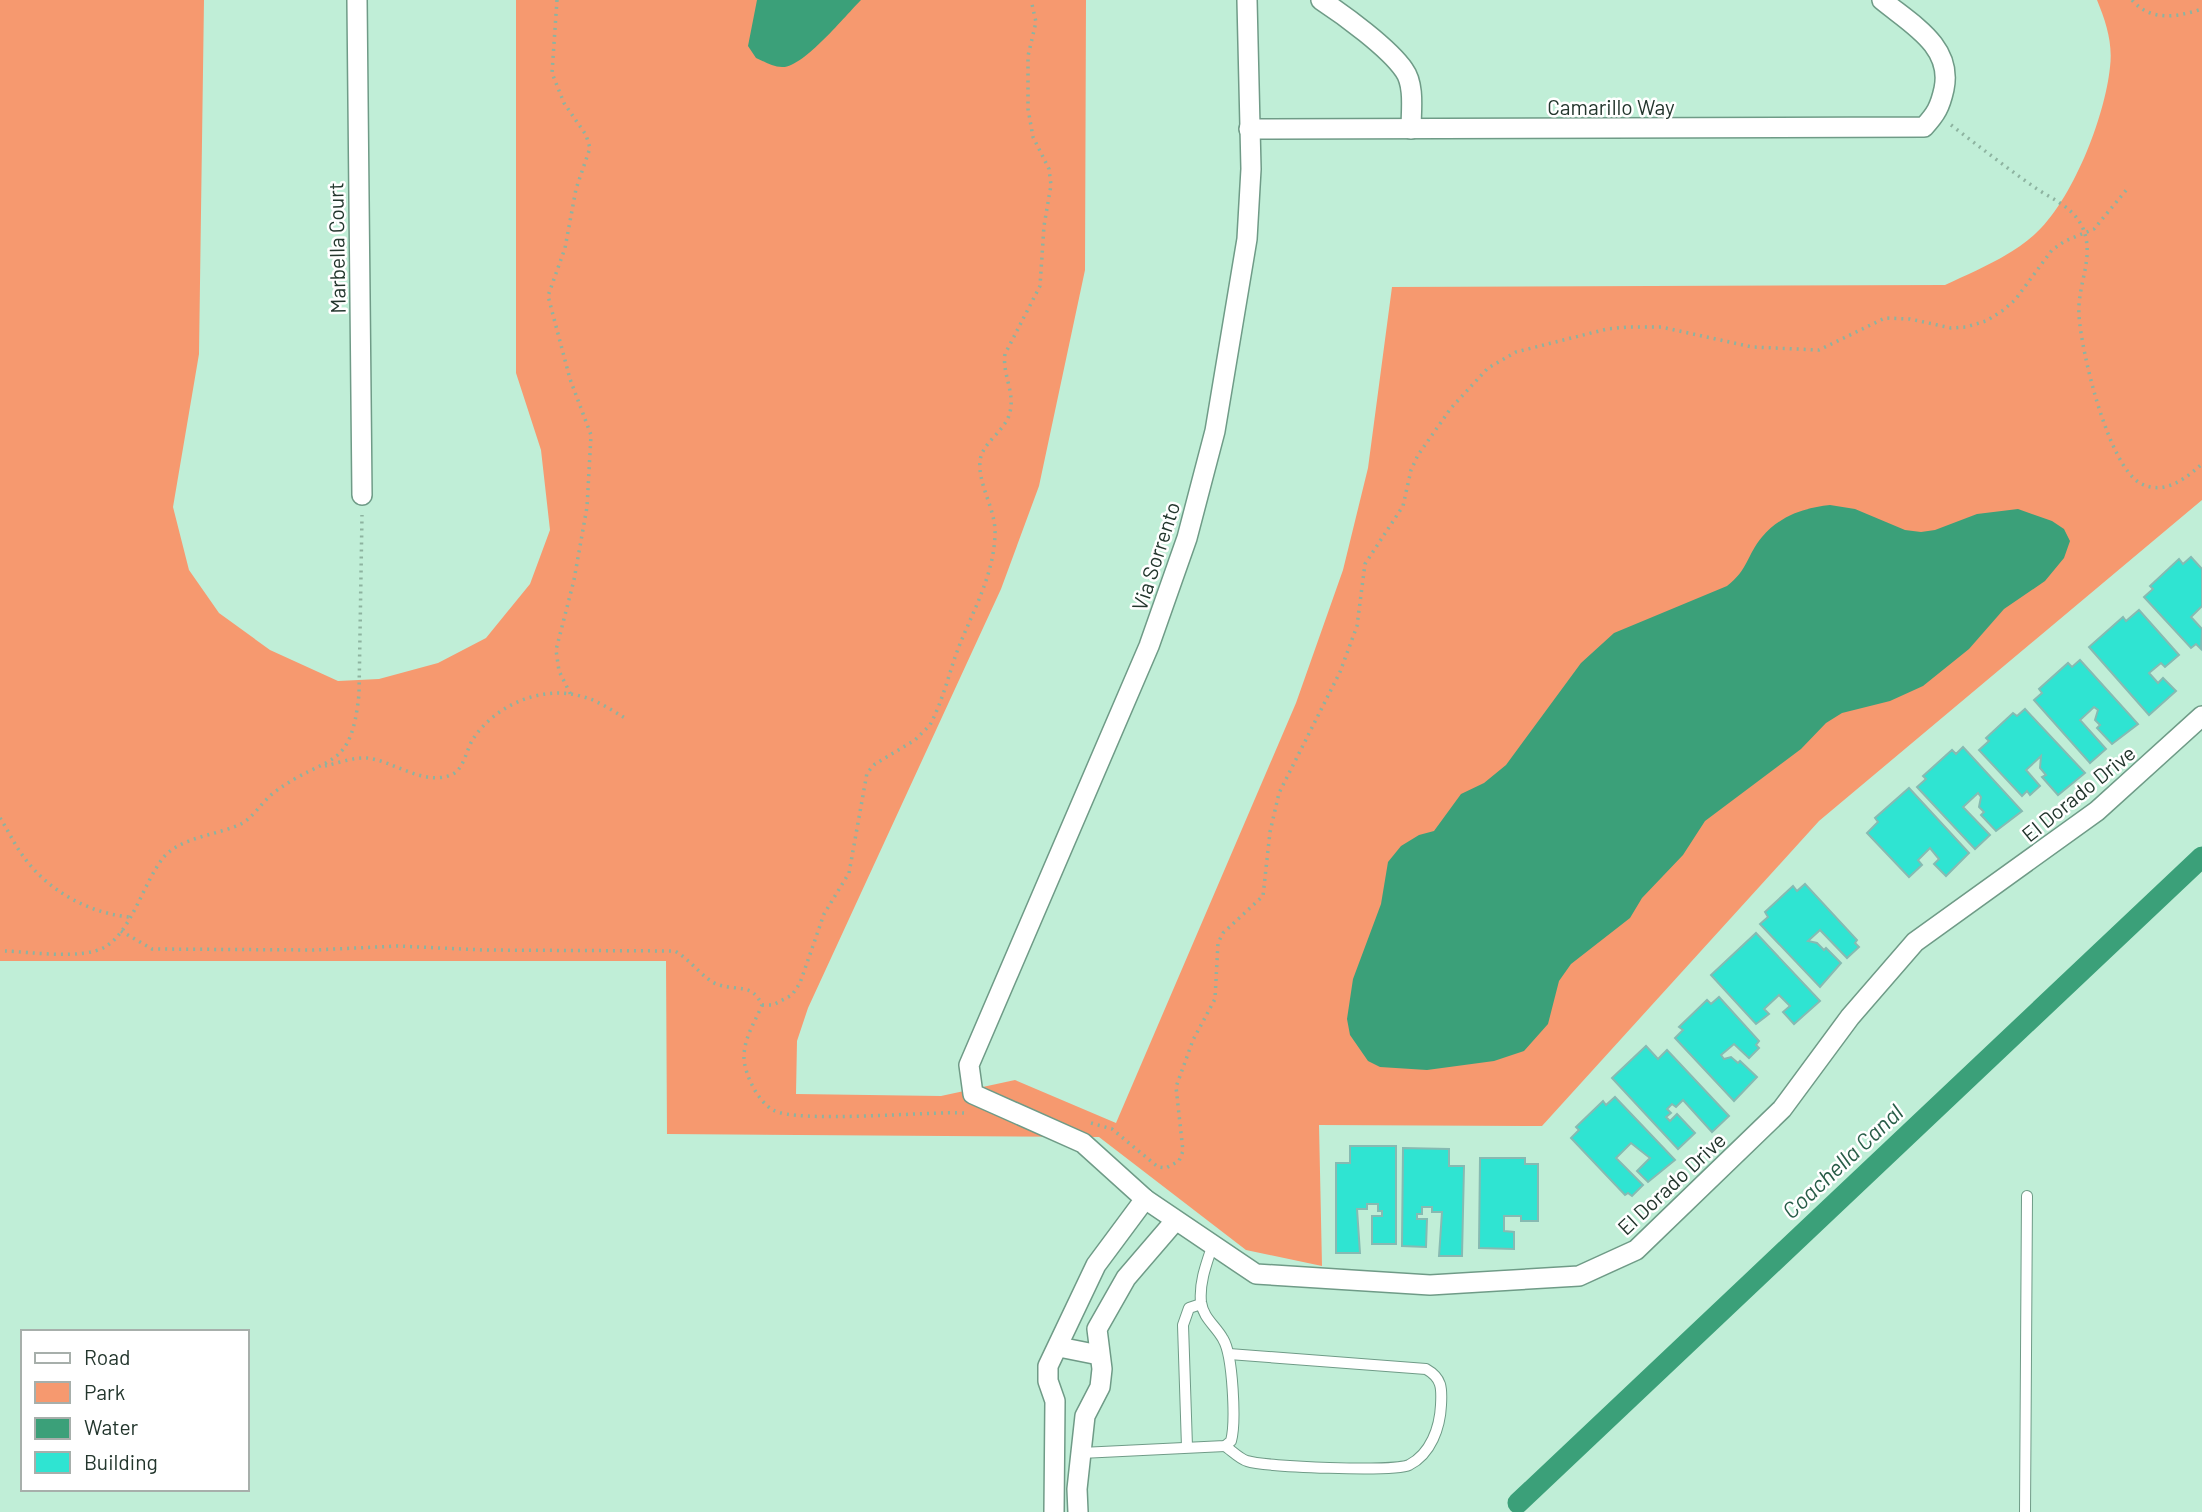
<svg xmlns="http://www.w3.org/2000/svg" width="2202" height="1512" font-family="Barlow,sans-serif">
	<rect width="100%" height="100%" fill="#c0eed7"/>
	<path fill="#f6996f" d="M0 0H204L199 354 173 507 189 570 219 613 270 650 338 681 379 679 438 663 486 638 530 584 550 530 541 450 516 373V0H1086L1085 270 1039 486 1001 589 808 1008 797 1041 796 1094 941 1096 1015 1080 1116 1123 1296 703 1343 570 1368 468 1392 287 1945 285C1975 271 2009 257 2034 235 2072 202 2105 117 2110 67 2113 43 2106 22 2097 0H2202V500L1819 821 1542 1126 1319 1125 1322 1266 1246 1250 1099 1137 667 1134 666 961H0Z"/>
	<g fill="#3ba079">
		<path d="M757 0H861C846 15 802 69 782 67 773 67 763 61 756 58L748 46Z"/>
		<path d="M1830 505 1855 509 1905 530 1921 532 1935 530 1977 514 2018 509 2052 521 2064 529 2070 541 2064 558 2045 581 2004 609 1969 649 1923 686 1890 701 1842 713 1826 723 1801 749 1705 821 1683 855 1642 898 1630 918 1571 964 1559 981 1548 1024 1524 1051 1494 1061 1427 1070 1380 1067 1368 1061 1350 1035 1347 1019 1353 979 1381 904 1388 862 1401 846 1419 835 1434 831 1461 794 1484 783 1506 765 1581 663 1614 633 1727 586C1748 570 1747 555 1762 537 1780 516 1803 508 1830 505Z"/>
	</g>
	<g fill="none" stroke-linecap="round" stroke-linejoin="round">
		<path stroke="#3ba079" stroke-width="21" d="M1518 1503 2202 857"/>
	</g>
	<g fill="#2fe4d2" stroke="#86bab2" stroke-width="2">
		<path d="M2191 557 2202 569V606L2191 617 2202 629 2201 649 2196 644 2191 648 2144 597 2153 589 2150 586 2179 559 2183 564Z"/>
		<path d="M2139 610 2179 655 2165 667 2161 663 2149 673 2158 683 2163 678 2176 691 2149 715 2089 647 2123 617 2126 621Z"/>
		<path d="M2080 660 2138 724 2112 744 2097 728 2100 725 2095 720 2098 710 2094 707 2080 720 2106 749 2090 763 2034 700 2042 693 2039 689 2068 663 2072 667Z"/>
		<path d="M2025 709 2085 773 2058 795 2042 777 2046 775 2040 768 2041 756 2026 770 2040 786 2030 795 2027 791 2022 796 1979 750 1989 741 1986 738 2013 713 2017 716Z"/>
		<path d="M1963 747 2022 811 1996 831 1981 815 1984 812 1979 807 1981 797 1978 793 1963 807 1990 835 1975 849 1917 787 1926 779 1923 776 1952 750 1956 754Z"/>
		<path d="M1909 788 1969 853 1946 876 1934 864 1939 859 1930 848 1918 860 1922 865 1909 877 1867 833 1878 822 1875 818Z"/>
		<path d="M1805 884 1857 940 1855 943 1859 947 1847 958 1820 930 1808 941 1817 943 1824 950 1826 948 1841 963 1820 987 1760 924 1768 917 1765 912 1793 886 1797 891Z"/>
		<path d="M1756 933 1820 1001 1794 1024 1783 1012 1790 1006 1779 995 1764 1009 1769 1014 1756 1024 1711 975Z"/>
		<path d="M1719 997 1759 1041 1756 1045 1759 1048 1749 1058 1734 1044 1721 1055 1724 1059 1731 1057 1738 1063 1740 1061 1757 1077 1734 1101 1675 1038 1683 1030 1679 1027 1707 1000 1711 1004Z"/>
		<path d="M1646 1046 1658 1059 1667 1050 1729 1116 1712 1132 1683 1100 1676 1107 1672 1104 1667 1109 1671 1113 1666 1117 1670 1121 1677 1114 1695 1133 1678 1149 1612 1078Z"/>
		<path d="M1615 1097 1675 1160 1648 1182 1637 1171 1650 1158 1631 1143 1616 1158 1643 1185 1632 1196 1628 1193 1625 1195 1571 1138 1579 1130 1576 1127 1603 1101 1606 1105Z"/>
		<path d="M1350 1146H1396V1244H1372V1216H1382V1211H1378V1204H1367V1209H1357L1360 1253H1336V1163H1350Z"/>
		<path d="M1403 1148 1449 1149V1166H1464L1462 1256H1439L1442 1212H1432V1207H1422V1214H1417V1219H1427L1426 1247 1402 1246Z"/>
		<path d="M1480 1158H1525V1164H1538V1221H1521V1216H1504V1231L1514 1232V1249L1479 1248Z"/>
	</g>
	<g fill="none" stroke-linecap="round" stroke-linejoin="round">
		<g stroke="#6f9b87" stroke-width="12">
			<g id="service">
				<path d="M1225 1446C1231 1450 1240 1459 1247 1461 1265 1467 1394 1472 1409 1465 1431 1454 1440 1427 1441 1405 1442 1388 1442 1378 1426 1369L1229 1354"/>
				<path d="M1187 1447 1183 1325 1189 1308 1201 1304"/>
				<path d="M1081 1453 1225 1446 1231 1441C1236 1423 1233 1355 1223 1339 1216 1326 1203 1318 1201 1302 1199 1282 1207 1262 1213 1244"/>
				<path d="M2025 1512 2027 1196"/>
			</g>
		</g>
		<g stroke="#6f9b87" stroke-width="22">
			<g id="minor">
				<path d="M357 0 362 495"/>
				<path d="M1247 0 1251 169 1247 239 1215 431 1187 538 1149 646 969 1065 973 1094 1083 1143 1145 1199 1256 1274 1430 1285 1579 1276 1636 1250 1782 1109 1850 1017 1915 942 2097 811 2202 716"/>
				<path d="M1321 0C1344 15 1389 48 1404 70 1415 85 1411 111 1411 129"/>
				<path d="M1249 129 1924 127C1936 114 1940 107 1944 89 1953 46 1911 24 1882 0"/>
				<path d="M1059 1347 1099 1355"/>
				<path d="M1054 1512 1055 1401 1048 1381V1366L1096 1265 1145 1199"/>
				<path d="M1078 1512 1077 1489 1085 1416 1100 1387 1102 1369 1097 1329 1126 1278 1175 1221"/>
			</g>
		</g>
		<g stroke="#8db3a0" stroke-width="3.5" stroke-dasharray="2 5" stroke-linecap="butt">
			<path d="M557 0 552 73 564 103 586 135 590 148 576 189 565 248 548 296 570 379 591 435 587 507 574 580 556 650 559 671 571 695"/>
			<path d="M2132 0C2151 22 2177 17 2202 9"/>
			<path d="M1951 125C1980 147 2008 169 2037 189 2054 200 2072 207 2082 226 2096 257 2077 283 2079 315 2081 351 2108 465 2140 483 2164 496 2185 479 2202 464"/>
			<path d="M325 766C338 763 354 757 367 758 394 761 423 786 451 775 464 770 466 750 473 739 496 704 545 683 587 698 600 702 613 711 625 718"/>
			<path d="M0 818C8 830 14 844 23 856 47 890 88 913 129 917"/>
			<path d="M121 931 152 949 314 950 398 946 483 950 675 951C691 960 705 981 719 985 739 991 752 983 762 1005 755 1022 745 1036 744 1055 743 1072 758 1102 773 1110 797 1124 929 1111 965 1113"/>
			<path d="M5 951C31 952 82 960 105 947 131 932 144 882 163 858 180 837 218 835 241 824 254 817 263 800 276 791 328 753 351 773 359 694L362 515"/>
			<path d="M762 1005H773L792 995 800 983 824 914 849 873 867 773 875 764 915 740 930 725C941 704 947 682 954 660 968 619 994 579 995 534 996 509 978 486 980 461 982 442 1006 431 1010 412 1015 392 1002 374 1005 354L1040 286 1044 226 1051 185 1049 169 1033 137 1028 109V56L1036 22 1031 0"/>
			<path d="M1091 1123 1112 1129 1158 1167 1166 1168 1179 1161 1183 1151 1176 1087 1193 1040 1215 999 1218 943 1223 933 1263 896 1270 832 1279 793 1340 672 1357 626 1365 564 1403 506 1411 470 1418 455 1451 408 1488 368 1516 352 1607 329 1628 327H1661L1752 347 1819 350 1885 318 1910 319 1951 328 1966 327 1986 321 2002 311 2015 300 2052 250 2065 241 2094 229 2128 188"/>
		</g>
		<use href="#service" stroke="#fff" stroke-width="10"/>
		<use href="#minor" stroke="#fff" stroke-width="19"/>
	</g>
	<g text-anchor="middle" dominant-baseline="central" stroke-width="5" stroke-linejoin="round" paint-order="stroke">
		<g font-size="21" fill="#23362d" stroke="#fff">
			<text x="1611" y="106">Camarillo Way</text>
			<text transform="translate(336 248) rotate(-91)">Marbella Court</text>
			<text transform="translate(1155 556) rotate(-72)">Via Sorrento</text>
			<text transform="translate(2078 793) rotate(-39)">El Dorado Drive</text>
			<text transform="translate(1671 1183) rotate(-43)">El Dorado Drive</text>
		</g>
		<g font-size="23" font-style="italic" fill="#285d48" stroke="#fff">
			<text transform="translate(1842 1161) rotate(-43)">Coachella Canal</text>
		</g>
	</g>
	<rect x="21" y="1330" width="228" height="161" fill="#ffffff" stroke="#a7afab" stroke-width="2"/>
	<rect x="35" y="1353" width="35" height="10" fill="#ffffff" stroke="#a7afab" stroke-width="2"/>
	<text x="84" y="1365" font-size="21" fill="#23362d">Road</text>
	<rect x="35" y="1382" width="35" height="21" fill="#f6996f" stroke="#a7afab" stroke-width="2"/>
	<text x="84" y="1400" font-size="21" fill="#23362d">Park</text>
	<rect x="35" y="1418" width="35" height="21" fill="#3ba079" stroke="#a7afab" stroke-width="2"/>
	<text x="84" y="1435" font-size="21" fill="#23362d">Water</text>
	<rect x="35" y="1452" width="35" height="21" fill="#2fe4d2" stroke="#a7afab" stroke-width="2"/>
	<text x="84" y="1470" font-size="21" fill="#23362d">Building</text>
</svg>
